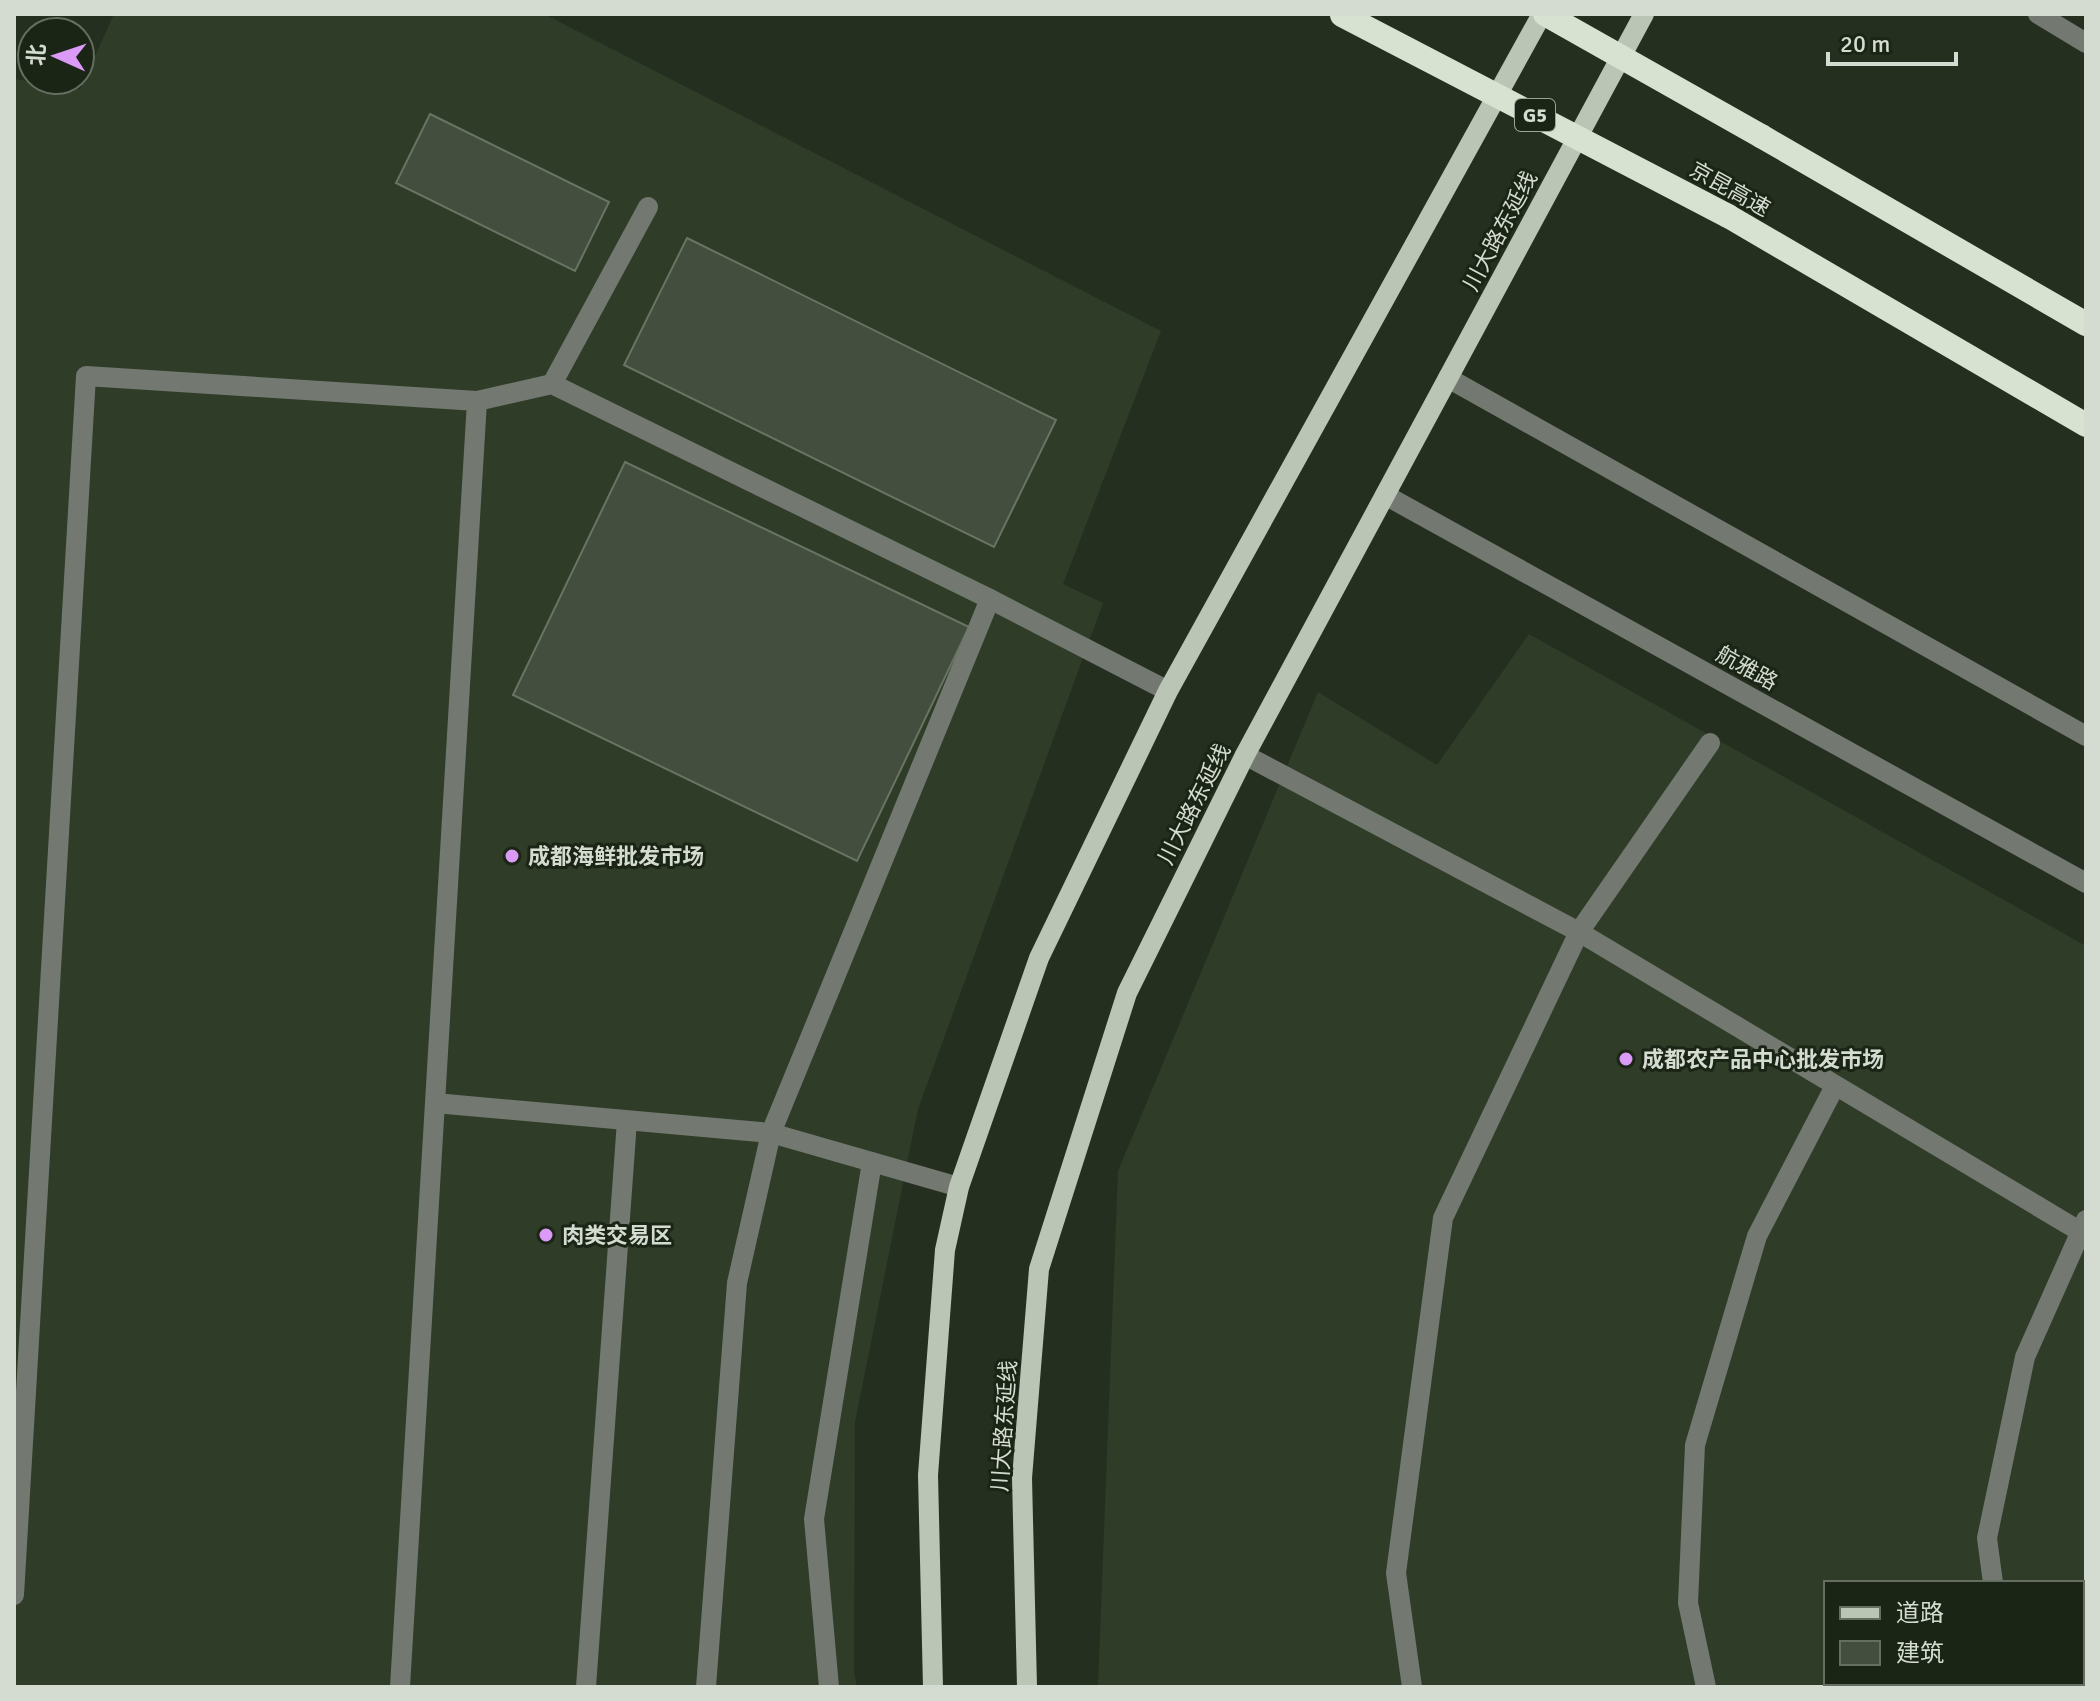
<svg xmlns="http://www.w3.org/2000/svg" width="2100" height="1701" font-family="Signika,'Noto Sans SC',sans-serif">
	<rect width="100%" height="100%" fill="#252f20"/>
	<g fill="#2f3c28" fill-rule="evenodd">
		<path d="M114 14H544L1161 331 1063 584 1103 603 918 1109 855 1422 854 1671 857 1687H14V79L80 89Z"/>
		<path d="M1529 634 2086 946V1687H1098L1118 1171 1318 692 1437 765ZM1826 1583H2082V1683H1826Z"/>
	</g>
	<g fill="#434e3e" stroke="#697463" stroke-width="2">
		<path d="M430 114 609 202 575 271 396 183Z"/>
		<path d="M687 238 1056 420 994 547 624 365Z"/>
		<path d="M625 462 969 627 857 861 513 695Z"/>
	</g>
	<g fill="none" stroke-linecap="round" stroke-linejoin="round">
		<g stroke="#737870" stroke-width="20">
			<path d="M2038 14 2086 43"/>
			<path d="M1448 378 2086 736"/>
			<path d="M552 384 648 207"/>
			<path d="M477 401 552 384 990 599 1168 691"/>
			<path d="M1385 495 2086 883"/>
			<path d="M1245 755 1579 932 2086 1235"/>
			<path d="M435 1103 771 1133 959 1187"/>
			<path d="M1993 1583 1987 1538 2025 1357 2086 1220"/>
			<path d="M14 1595 86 376 477 401 400 1687"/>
			<path d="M2007 1683V1687"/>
			<path d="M586 1687 627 1121"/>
			<path d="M706 1687 737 1283 771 1133 990 599"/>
			<path d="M829 1687 814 1519 872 1162"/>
			<path d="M1412 1687 1396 1573 1443 1218 1579 932 1710 743"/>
			<path d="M1706 1687 1688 1603 1695 1445 1757 1236 1835 1086"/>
		</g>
		<g stroke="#bac5b5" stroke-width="20">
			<path d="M933 1687 928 1475 945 1250 959 1187 1039 958 1168 691 1542 14"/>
			<path d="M1027 1687 1022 1478 1039 1269 1127 993 1245 755 1644 14"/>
		</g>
		<g stroke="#d7e3d0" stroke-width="24">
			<path d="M1761 136 2086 324"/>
			<path d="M1728 216 2086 425"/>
		</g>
		<g stroke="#d7e3d0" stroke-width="24">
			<path d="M1545 14 1761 136"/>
			<path d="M1342 15 1728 216"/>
		</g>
	</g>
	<g fill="#da9af6" stroke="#1b2516" stroke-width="3">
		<circle cx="512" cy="856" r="8"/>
		<circle cx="1626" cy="1059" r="8"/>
		<circle cx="546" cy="1235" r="8"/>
	</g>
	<g text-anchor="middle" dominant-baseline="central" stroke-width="6" stroke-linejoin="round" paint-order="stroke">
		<rect fill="#1b2516" stroke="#9ca499" stroke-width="2" x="1515" y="99" width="40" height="32" rx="6"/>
		<g font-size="20" font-weight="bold" fill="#d4dbd1">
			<text x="1535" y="115">G5</text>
		</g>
		<g font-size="22" fill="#d4dbd1" stroke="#1b2516">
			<text transform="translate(1730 189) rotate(29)">京昆高速</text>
			<text transform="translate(1500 231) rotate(-62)">川大路东延线</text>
			<text transform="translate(1747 668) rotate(29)">航雅路</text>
			<text transform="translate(1194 804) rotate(-63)">川大路东延线</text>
			<text transform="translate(1004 1426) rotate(-86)">川大路东延线</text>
		</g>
		<g font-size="22" font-weight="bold" fill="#d4dbd1" stroke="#1b2516" text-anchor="start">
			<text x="528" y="856">成都海鲜批发市场</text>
			<text x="1642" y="1059">成都农产品中心批发市场</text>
			<text x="562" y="1235">肉类交易区</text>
		</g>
	</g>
	<rect width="2100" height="1701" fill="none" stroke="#d4dbd1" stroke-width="32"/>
	<rect x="1824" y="1581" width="260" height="104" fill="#1b2516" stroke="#656e61" stroke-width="2"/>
	<rect x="1840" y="1607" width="40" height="12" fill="#bac5b5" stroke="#656e61" stroke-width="2"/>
	<text x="1896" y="1621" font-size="24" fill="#d4dbd1">道路</text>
	<rect x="1840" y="1641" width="40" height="24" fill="#434e3e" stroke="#656e61" stroke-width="2"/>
	<text x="1896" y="1661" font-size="24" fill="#d4dbd1">建筑</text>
	<g transform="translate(56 56) rotate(273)"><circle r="38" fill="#1b2516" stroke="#656e61" stroke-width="2"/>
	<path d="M0-6L14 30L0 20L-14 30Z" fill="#da9af6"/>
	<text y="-12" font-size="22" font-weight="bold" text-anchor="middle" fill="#d4dbd1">北</text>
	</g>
	<path d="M1828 52v12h128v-12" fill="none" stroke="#d4dbd1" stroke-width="4"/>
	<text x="1840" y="52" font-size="24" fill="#d4dbd1" stroke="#1b2516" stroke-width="6" paint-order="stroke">20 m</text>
</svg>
